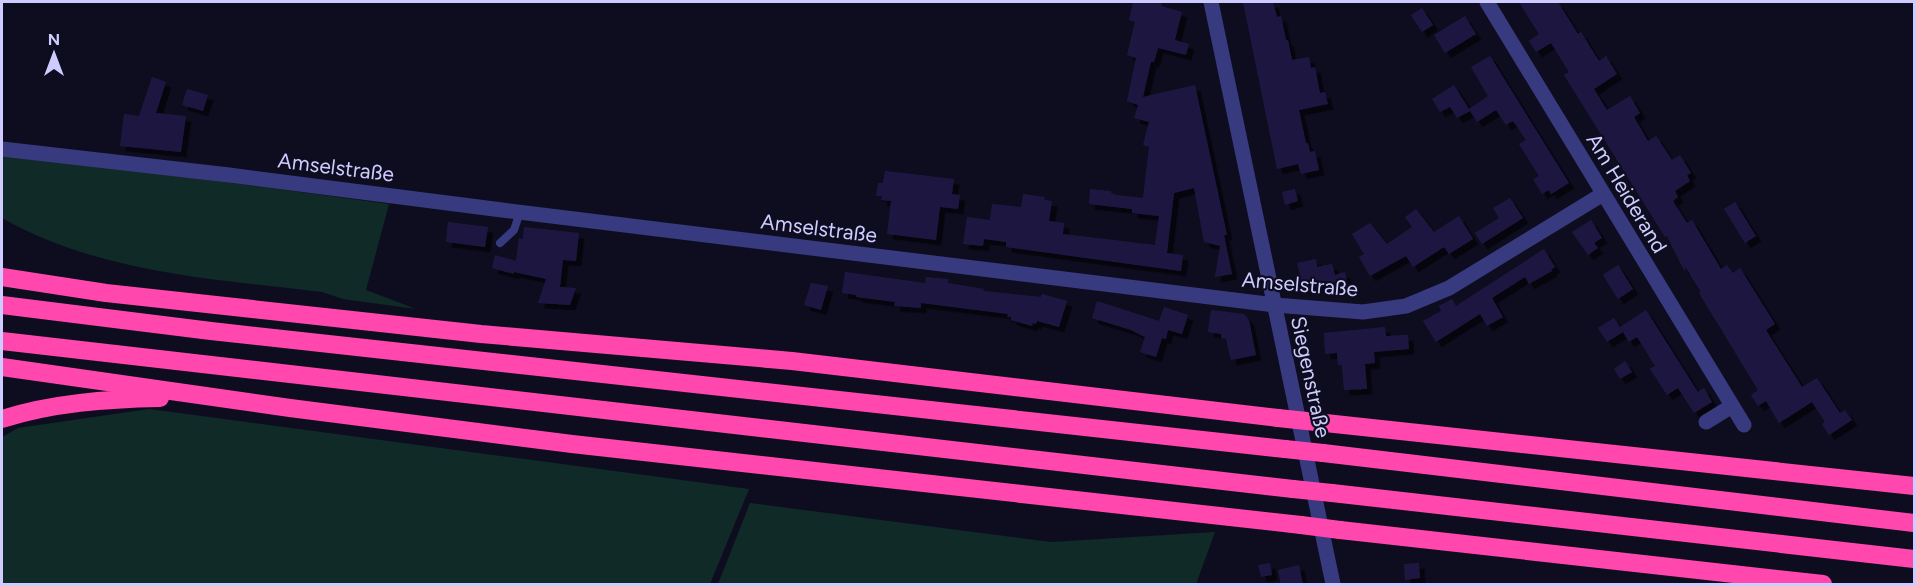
<svg xmlns="http://www.w3.org/2000/svg" width="1916" height="586" font-family="Figtree,sans-serif">
	<defs>
		<filter id="shadow"><feDropShadow dx="5.5" dy="5.5" stdDeviation="0" flood-color="#0009"/></filter>
	</defs>
	<rect width="100%" height="100%" fill="#0e0d20"/>
	<g fill="#102a27">
		<path d="M2 152 389 204 366 290 416 309 343 299 322 292C213 279 99 273 2 218Z"/>
		<path d="M149 409 749 489 710 584H2V437L18 428Z"/>
		<path d="M750 503 1051 542 1215 532 1196 584H718Z"/>
	</g>
	<g fill="#1e1941" filter="url(#shadow)">
		<path d="M1133 2H1162L1161 6 1182 12 1175 40 1189 44 1186 55 1158 48 1154 62H1151L1143 97 1195 85 1227 235H1224L1232 274 1215 277 1220 246 1204 242 1194 188 1174 193 1167 253 1183 255 1181 271 1006 247V242L984 239 983 246 963 244 967 217 990 220 992 204 1021 207 1023 194 1045 197 1044 200 1052 201 1049 221 1064 223 1063 234 1155 245 1159 216 1132 213V209L1089 204 1090 189 1111 191V193L1117 195 1143 198 1149 147 1143 145 1149 122 1134 118 1138 105 1127 101 1136 58 1127 55 1135 22 1129 20Z"/>
		<path d="M1243 2H1273L1277 17 1281 16 1286 40H1288L1292 60 1309 57 1311 68 1315 67 1320 93 1325 92 1328 104 1299 110 1306 143H1308L1310 152 1315 151 1319 170 1301 174 1298 164 1277 169Z"/>
		<path d="M1519 2H1558L1578 34 1581 32 1599 61 1606 56 1617 74 1594 89 1607 110 1630 96 1640 113 1634 117 1648 141 1656 136 1672 160 1680 155 1691 173 1687 175 1690 181 1675 191 1678 197 1673 201 1687 223 1692 220 1721 269 1727 265 1733 273 1740 268 1775 324 1766 330 1802 387 1817 378 1840 413 1845 410 1852 420 1829 435 1822 424 1825 422 1812 402 1779 423 1766 401 1758 406 1751 395 1758 390 1699 293 1701 292 1686 268 1684 270 1667 236 1665 237 1660 229 1564 75 1569 72 1551 43 1536 52 1529 41 1539 34Z"/>
		<path d="M1422 8 1433 25 1422 32 1411 15Z"/>
		<path d="M1465 16 1476 34 1445 53 1434 35Z"/>
		<path d="M1490 56 1569 183 1551 194 1549 190 1542 194 1533 179 1539 176 1519 144 1526 140 1513 121 1506 125 1496 110 1477 122 1470 111 1457 118 1450 107 1440 112 1432 99 1454 85 1469 109 1488 96 1471 67Z"/>
		<path d="M152 77 166 82 156 113 186 116 181 152 120 146 124 114 139 116Z"/>
		<path d="M187 89 208 95 203 111 182 105Z"/>
		<path d="M885 171 954 179 952 194 960 195 958 209 940 207 936 240 887 234 891 201 881 200 882 196H876L878 183H883Z"/>
		<path d="M1295 189 1298 201 1285 205 1282 192Z"/>
		<path d="M1510 198 1523 218 1482 244 1475 233 1499 218 1493 208Z"/>
		<path d="M1735 202 1756 236 1745 243 1724 209Z"/>
		<path d="M1416 209 1434 232 1459 216 1473 239 1449 254 1444 247 1413 267 1406 256 1370 276 1359 257 1364 254 1352 234 1370 223 1387 244 1412 227 1405 217Z"/>
		<path d="M1591 220 1602 238 1594 243 1598 248 1588 255 1572 232Z"/>
		<path d="M448 222 488 227 485 247 446 242Z"/>
		<path d="M524 227 579 233 576 261 563 260 560 287 576 288 570 305 538 303 546 279 514 272V274L492 268 495 255 516 261 519 238 523 239Z"/>
		<path d="M1544 249 1555 267 1551 270 1552 271 1529 284 1525 277 1492 298 1503 317 1487 326 1480 314 1436 342 1423 321 1441 311 1439 306 1452 299 1456 306Z"/>
		<path d="M1316 259 1317 267 1332 264 1335 275 1345 272 1348 286 1333 289 1332 283 1304 290 1297 263Z"/>
		<path d="M1618 265 1633 289 1618 299 1603 275Z"/>
		<path d="M845 272 925 283 926 277 948 279V283L984 289 983 291 1041 297 1042 294 1067 301 1059 327 1037 321 1036 324 1033 323 1032 326 1011 320V317H1007L1008 314 921 303V308L894 306 895 302 856 297V295L842 293Z"/>
		<path d="M811 283 828 286 821 310 804 305Z"/>
		<path d="M1097 301 1159 321 1164 307 1188 315 1182 334 1168 330 1166 339 1162 338 1156 357 1140 352 1145 337 1131 330 1092 318Z"/>
		<path d="M1211 310 1244 314 1249 320 1256 355 1231 360 1226 339 1221 338V334L1208 332Z"/>
		<path d="M1646 310 1698 392 1704 388 1712 402 1694 413 1678 388 1667 395 1650 369 1655 366 1637 337 1629 342 1620 327Z"/>
		<path d="M1614 318 1623 332 1607 342 1598 328Z"/>
		<path d="M1385 327 1386 336 1408 335 1409 349 1374 352 1375 363 1365 364 1367 389 1344 390 1342 365H1338L1337 353 1325 354 1324 333Z"/>
		<path d="M1625 361 1632 372 1620 379 1614 369Z"/>
		<path d="M1270 563 1272 575 1261 577 1258 565Z"/>
		<path d="M1419 563 1420 578 1405 580 1404 564Z"/>
		<path d="M1299 565 1303 585H1281L1278 570Z"/>
	</g>
	<g fill="none" stroke-linecap="round" stroke-linejoin="round">
		<path stroke="#383a7f" stroke-width="8" d="M500 243 514 230 520 212"/>
		<g stroke="#383a7f" stroke-width="15">
			<path d="M1211 2 1333 584"/>
			<path d="M1487 2 1744 425"/>
			<path d="M2 149 229 175 502 210 1275 305 1363 312 1406 306 1449 288 1603 194"/>
			<path d="M1706 422 1732 406"/>
		</g>
		<g stroke="#ff47ad" stroke-width="18">
			<path d="M2 277 106 293 481 334 792 361 1278 418"/>
			<path d="M2 305 211 331 1285 449"/>
			<path d="M2 341 1293 489"/>
			<path d="M2 367 290 408 572 444 1301 525"/>
			<path d="M2 419C52 403 107 399 160 398"/>
			<path d="M1316 422 1914 486"/>
			<path d="M1323 453 1914 523"/>
			<path d="M1332 493 1914 559"/>
			<path d="M1340 530 1823 584"/>
		</g>
		<g stroke="#ff47ad" stroke-width="18">
			<path d="M1278 418 1316 422"/>
			<path d="M1285 449 1323 453"/>
			<path d="M1293 489 1332 493"/>
			<path d="M1301 525 1340 530"/>
		</g>
	</g>
	<g text-anchor="middle" dominant-baseline="central" stroke-width="4.5" stroke-linejoin="round" paint-order="stroke">
		<g font-size="21" fill="#ceccff" stroke="#0e0d20">
			<text transform="translate(336 167) rotate(7)">Amselstraße</text>
			<text transform="translate(1627 193) rotate(59)">Am Heiderand</text>
			<text transform="translate(819 228) rotate(7)">Amselstraße</text>
			<text transform="translate(1300 284) rotate(5)">Amselstraße</text>
			<text transform="translate(1311 377) rotate(78)">Siegenstraße</text>
		</g>
	</g>
	<rect width="1916" height="586" fill="none" stroke="#ceccff" stroke-width="6"/>
	<g transform="translate(54 54)" stroke="#0e0d20" stroke-width="4.5" paint-order="stroke">
	<path d="M0-4.5L10 22L0 15L-10 22Z" fill="#ceccff"/>
	<text y="-9" font-size="16" font-weight="bold" text-anchor="middle" fill="#ceccff">N</text>
	</g>
</svg>
